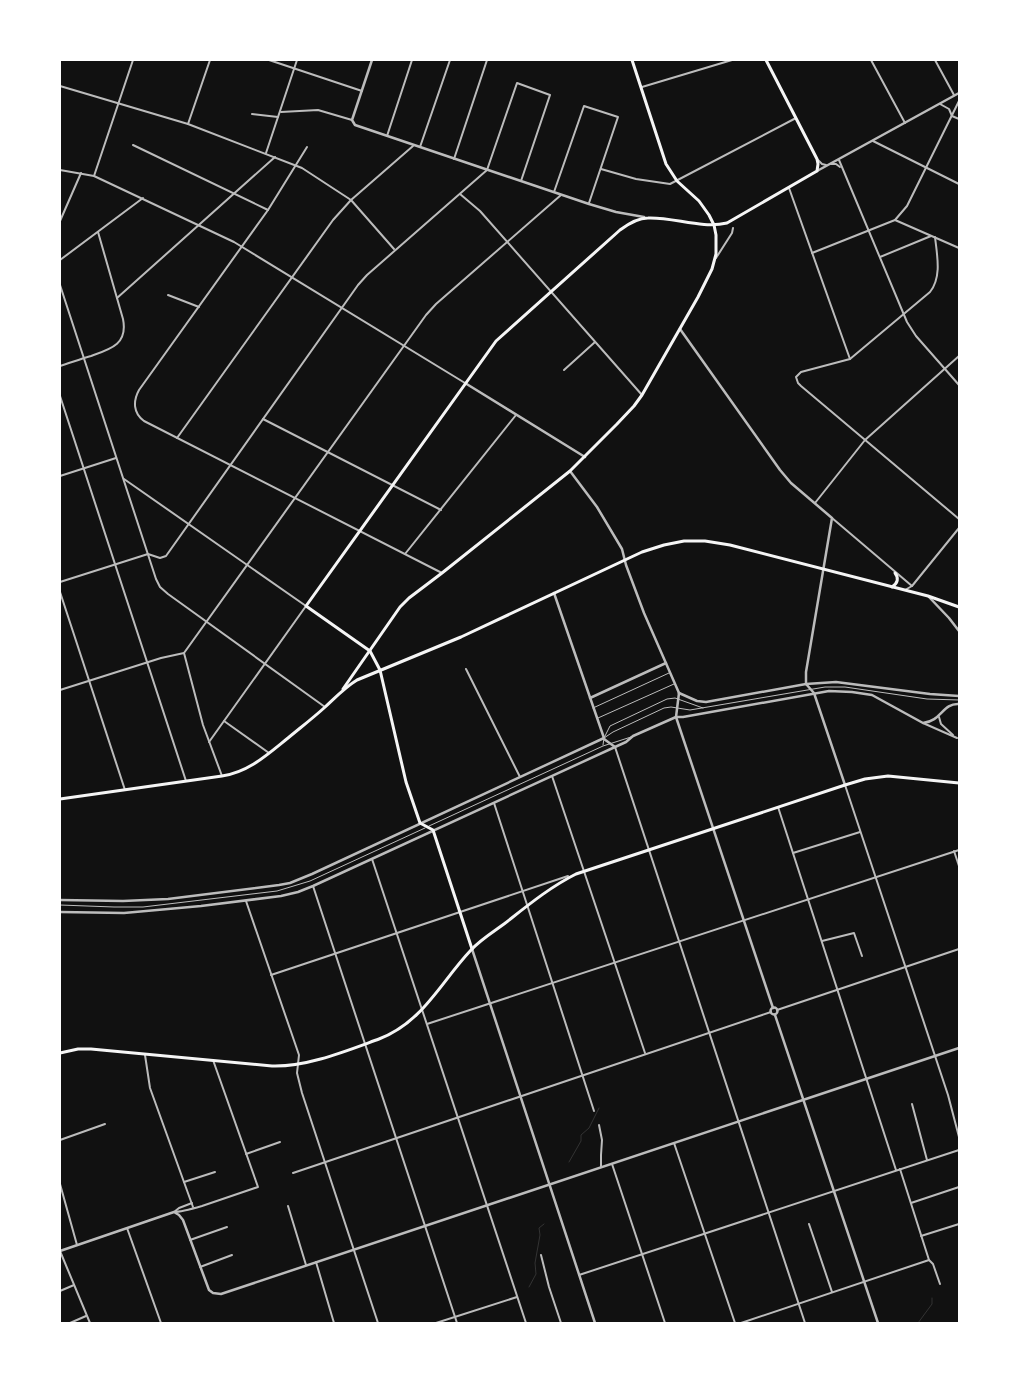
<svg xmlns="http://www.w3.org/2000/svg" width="1019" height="1383" font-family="'Fira Sans',sans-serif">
	<rect width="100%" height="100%" fill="#111"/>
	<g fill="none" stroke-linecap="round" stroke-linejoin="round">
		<g stroke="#333" stroke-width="1">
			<path d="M569 1162 581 1141V1135L589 1128 599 1108"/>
			<path d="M529 1287 536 1274 535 1263 540 1235 539 1228 544 1224"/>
			<path d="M918 1323 932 1304V1298"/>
		</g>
		<g stroke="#bcbcbc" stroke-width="1">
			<path d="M593 708 669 673"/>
			<path d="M598 718 674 684"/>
			<path d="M604 738 613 732 664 708 671 707 690 710 825 687H845L927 699 959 700"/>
			<path d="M603 745 604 738 610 726 667 699 675 698 703 708"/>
			<path d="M429 826 603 746 631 737"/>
			<path d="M60 905 114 907H143L277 891 310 881 425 828"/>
		</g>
		<g stroke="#bcbcbc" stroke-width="2">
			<path d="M269 60 362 91"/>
			<path d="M871 60 905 123"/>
			<path d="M935 60 954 95"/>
			<path d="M60 86 188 124 302 168 351 200 394 249"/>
			<path d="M642 87 732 60"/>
			<path d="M940 104 949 109 952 116 959 119"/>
			<path d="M281 112 318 110 352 120"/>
			<path d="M252 114 278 117"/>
			<path d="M188 124 210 60"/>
			<path d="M387 136 412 60"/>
			<path d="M873 141 959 184"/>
			<path d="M133 145 268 210"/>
			<path d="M307 147 268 210 139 390C133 401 133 413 144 421L442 573"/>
			<path d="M420 147 450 60"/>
			<path d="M266 153 297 60"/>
			<path d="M454 159 487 60"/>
			<path d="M818 160 822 164 826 165"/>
			<path d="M839 160 907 322 916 336 959 385"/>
			<path d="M831 164H836L840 167"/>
			<path d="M601 169 636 179 670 184 796 118"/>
			<path d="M60 170 94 176 234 242 465 383"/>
			<path d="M94 176 133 60"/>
			<path d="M789 188 850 359"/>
			<path d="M554 192 584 106 618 117 589 203"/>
			<path d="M460 194 480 211 642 395"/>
			<path d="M895 220 959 248"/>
			<path d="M60 221 81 173"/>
			<path d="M935 237C937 255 942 277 930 292L850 359 801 372 796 377 798 383 801 386 959 519"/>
			<path d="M812 253 895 220 907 206 959 101"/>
			<path d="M880 257 931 236"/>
			<path d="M716 258 732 233 733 228"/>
			<path d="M60 260 143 198"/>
			<path d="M60 285 156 579 160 587 168 594 325 707"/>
			<path d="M168 295 199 307"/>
			<path d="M117 298 275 157"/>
			<path d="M60 366C70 363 80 359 91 356 111 349 128 344 123 319L98 232"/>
			<path d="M564 370 595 342"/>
			<path d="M60 396 186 781"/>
			<path d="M263 419 441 510"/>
			<path d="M177 438 333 220 351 200 413 146"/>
			<path d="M60 476 116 458"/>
			<path d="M124 479 306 606 209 742"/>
			<path d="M815 503 865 440 959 356"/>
			<path d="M832 518 912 586"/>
			<path d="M405 554 516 415"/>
			<path d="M60 582 148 554 160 558 166 556 358 285 367 275 487 170 517 83 550 95 521 181"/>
			<path d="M905 590 912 586 959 528"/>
			<path d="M60 592 125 790"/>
			<path d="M184 653 203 725 222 776"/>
			<path d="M466 669 520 777"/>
			<path d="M60 690 161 658 184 653 426 315 436 304 561 195"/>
			<path d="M939 717 941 724 953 735"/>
			<path d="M224 721 269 753"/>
			<path d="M923 723 957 738"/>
			<path d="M615 747 805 1323"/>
			<path d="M552 776 645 1053"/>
			<path d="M845 785 948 1095 959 1137"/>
			<path d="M494 803 594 1111"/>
			<path d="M778 807 896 1170"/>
			<path d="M954 851 959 866"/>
			<path d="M793 853 860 832"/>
			<path d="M372 859 526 1323"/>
			<path d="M313 886 457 1323"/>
			<path d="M246 901 299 1055 297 1073 302 1093 378 1323"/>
			<path d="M822 941 854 933 862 956"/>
			<path d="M271 975 568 876"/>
			<path d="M777 1010 959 949"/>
			<path d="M427 1024 959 850"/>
			<path d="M145 1055 150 1088 193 1207"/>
			<path d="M912 1104 927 1160"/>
			<path d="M599 1125 602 1140 601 1155V1167"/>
			<path d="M60 1140 105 1124"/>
			<path d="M674 1143 735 1323"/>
			<path d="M246 1154 280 1142"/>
			<path d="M612 1164 665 1323"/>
			<path d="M900 1169 929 1260 933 1264 940 1284"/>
			<path d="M293 1173 771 1012"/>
			<path d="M184 1182 215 1172"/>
			<path d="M60 1184 77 1245"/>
			<path d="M911 1203 959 1187"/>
			<path d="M288 1206 306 1265"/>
			<path d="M174 1212C181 1212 195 1208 202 1206L258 1187 213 1060"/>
			<path d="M174 1212 179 1208 192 1203"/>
			<path d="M809 1224 832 1292"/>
			<path d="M127 1228 161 1323"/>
			<path d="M921 1236 959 1224"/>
			<path d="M190 1240 227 1227"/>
			<path d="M60 1251 90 1323"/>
			<path d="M541 1255 549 1287 561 1323"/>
			<path d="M316 1262 334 1323"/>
			<path d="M200 1267 232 1255"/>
			<path d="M579 1275 959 1150"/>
			<path d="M60 1291 74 1285"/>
			<path d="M70 1323 86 1316"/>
			<path d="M436 1323 517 1297"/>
			<path d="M741 1323 929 1260"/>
		</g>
		<g stroke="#bcbcbc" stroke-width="2.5">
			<path d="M372 60 352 120 355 125 589 204 616 212 644 217"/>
			<path d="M817 171 959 93"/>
			<path d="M680 329 780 470 791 483 832 518 806 672V684"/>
			<path d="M465 383 585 457"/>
			<path d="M570 471 597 507 622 549 626 565 644 613 679 693"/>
			<path d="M554 593 604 738"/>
			<path d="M929 597 949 618 959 631"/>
			<path d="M806 684 814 693 845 785"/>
			<path d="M679 693 676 717 773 1008"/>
			<path d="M679 693 697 701 706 702 806 684 836 682 930 694 959 696"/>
			<path d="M590 698 666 663"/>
			<path d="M604 739 615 747"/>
			<path d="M60 900 123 901 168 899 279 885 290 883 312 874 604 738"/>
			<path d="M60 912 124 913 201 906 281 896 298 892 313 886 615 747 626 742 633 736 676 717H683L829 691 852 692 872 695 923 723C942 721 942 703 959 704"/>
			<path d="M472 949 595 1323"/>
			<circle cx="774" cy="1011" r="3.5"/>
			<path d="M775 1015 878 1323"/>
			<path d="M60 1251 174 1212 179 1215 183 1220 209 1290 213 1293 221 1294 959 1048"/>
		</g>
		<g stroke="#f5f5f5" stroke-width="3">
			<path d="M343 689 400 607 409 598 442 573 570 471 617 424 634 406 642 395 698 297 712 269 716 254V235L714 225 709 215 699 201 677 181 666 164 632 60"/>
			<path d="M472 949 433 830 420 823 406 782 380 670 370 651 306 606 496 341 620 230C628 224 638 218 648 218 674 217 701 229 727 223L817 171 818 164 817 159 766 60"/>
		</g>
		<g stroke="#f5f5f5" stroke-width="3">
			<path d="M892 587C898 583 899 578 895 573"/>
			<path d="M60 799 222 776C249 772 268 754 288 738 300 728 313 718 324 708 335 698 344 688 357 680L461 637 642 552 664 545 684 541H705L730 545 928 596 959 607"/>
			<path d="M60 1053 78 1049H91L272 1066C307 1067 346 1051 379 1039 423 1022 440 983 471 950 480 940 493 932 504 924 527 906 550 887 576 874L845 785 865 779 888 776 959 783"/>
		</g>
	</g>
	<rect width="1019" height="1383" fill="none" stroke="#ffffff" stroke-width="122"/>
</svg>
